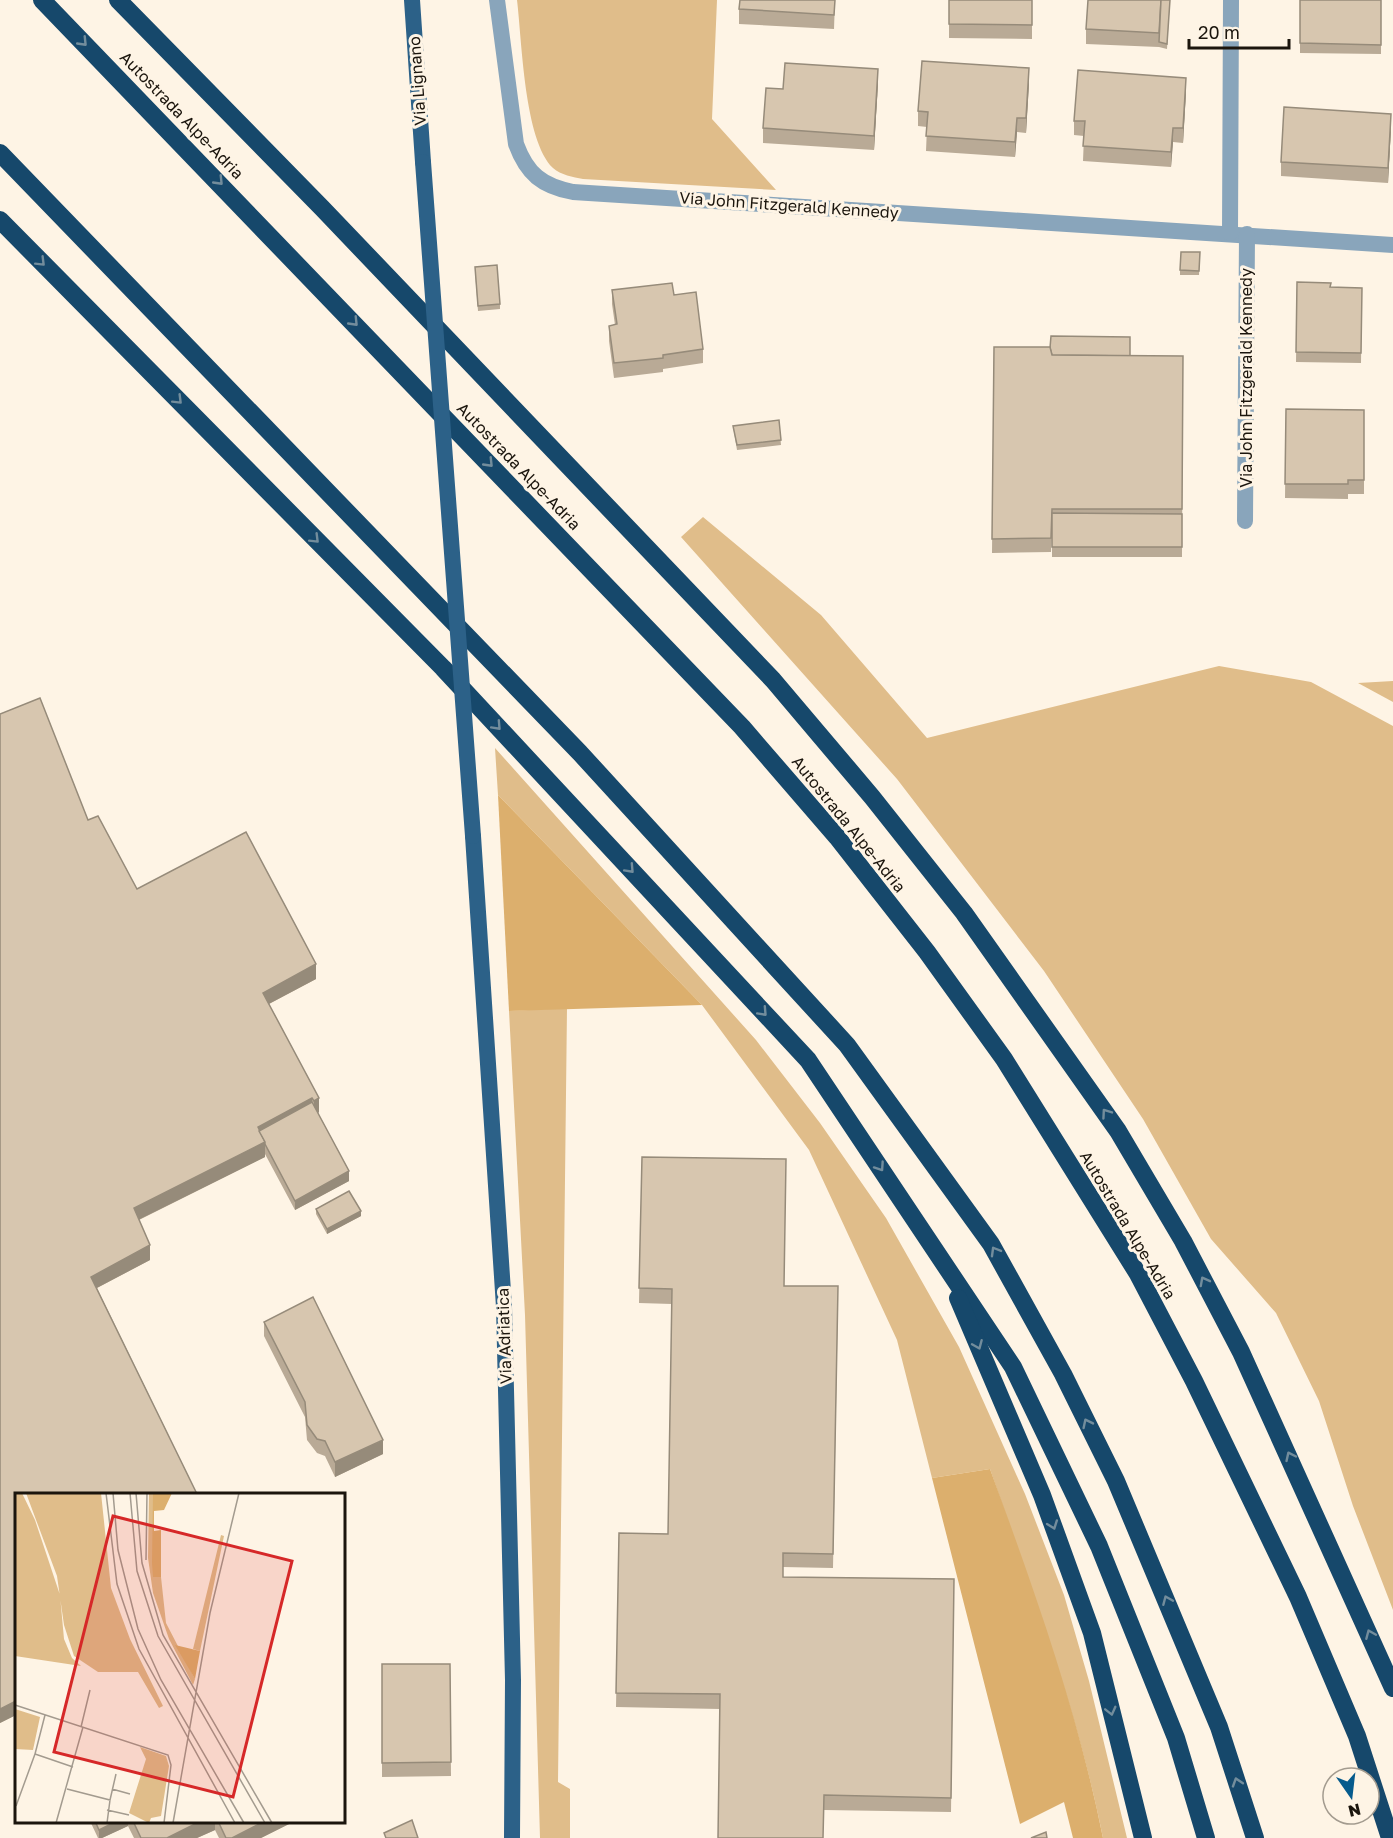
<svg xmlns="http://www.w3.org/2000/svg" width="1393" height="1838" font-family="'Golos Text',sans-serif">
	<rect width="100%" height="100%" fill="#fef4e5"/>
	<g fill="#e0bd8a">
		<path d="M517 0H717L712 119 776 190 583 179C573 177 561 175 553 168 524 140 522 41 517 0Z"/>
		<path d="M703 517 821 615 927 738 1219 666 1311 682 1393 726V1610L1353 1506 1319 1401 1276 1313 1211 1239 1143 1119 1044 971 897 779 681 537Z"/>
		<path d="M1393 681V702L1358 683Z"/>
		<path d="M495 748 756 1040 820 1123 886 1218 959 1347 1025 1494 1064 1595 1089 1681 1127 1838H1103C1078 1712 1032 1591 990 1469L932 1478 897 1340 809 1150 702 1005 498 795Z"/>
		<path d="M567 1008 558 1782 570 1789V1838H540L525 1315 509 1011Z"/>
	</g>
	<g fill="#dcaf6d">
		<path d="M498 795 702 1005 509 1011Z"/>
		<path d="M990 1469C1034 1589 1078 1712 1103 1838H1073L1064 1802 1020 1824 932 1478Z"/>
	</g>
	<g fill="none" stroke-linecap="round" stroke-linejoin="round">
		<g stroke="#89a5bb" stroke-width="16">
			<path d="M497 0 516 144C527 174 542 186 573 192L1393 245"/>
			<path d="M1230 233 1231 0"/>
			<path d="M1245 521 1247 234"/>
		</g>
		<g stroke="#2c6188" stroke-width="16">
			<path d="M412 0 423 162"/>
			<path d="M473 836 504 1307 513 1680 512 1838"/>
		</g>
		<g stroke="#16486b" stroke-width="18">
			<path d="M42 0 742 727 837 837 927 952 1004 1059 1138 1274 1194 1381 1298 1597 1357 1736 1390 1838"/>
			<path d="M118 0 322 208 773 680 872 797 964 913 1118 1131 1183 1241 1241 1352 1393 1688"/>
			<path d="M0 153 580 753 847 1045 991 1244 1063 1374 1116 1481 1219 1727 1255 1838"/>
			<path d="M0 220 443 668 808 1060 1013 1367 1099 1546 1176 1738 1206 1838"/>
			<path d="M958 1298 1042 1495 1092 1633 1143 1838"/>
		</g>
		<path stroke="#2c6188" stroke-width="16" d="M423 162 473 836"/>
	</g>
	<g fill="#b9aa96">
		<path d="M835 0 834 29 739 24V9Z"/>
		<path d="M949 0H1032V39L949 38Z"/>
		<path d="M1170 0 1167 49 1159 47 1086 44V29Z"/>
		<path d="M1381 0V54L1300 53V43Z"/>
		<path d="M878 83 874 150 763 143V128Z"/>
		<path d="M1029 83 1026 133 1017 132 1015 157 926 151 927 127 918 126V111Z"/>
		<path d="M1186 92 1183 143 1173 142 1171 167 1083 161 1084 136 1074 135V121Z"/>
		<path d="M1391 128 1388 183 1281 176V162Z"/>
		<path d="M1200 252 1199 275H1180V270Z"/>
		<path d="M475 272 500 304V309L478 311Z"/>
		<path d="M1297 282 1331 287 1362 288 1361 363 1296 362Z"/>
		<path d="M612 290 674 295 703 349V363L663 369V372L614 378 609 341V326L615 325 612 304Z"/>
		<path d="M994 347 1130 356H1183L1182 557H1052V529L1051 552 992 553Z"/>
		<path d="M1286 409 1364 410V494H1348V499L1285 498Z"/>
		<path d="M779 420 781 445 737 450 733 426Z"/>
		<path d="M40 698 88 820 98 816 137 889 246 832 316 964V979L269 1004 319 1098V1112L318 1113 349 1171V1181L295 1210 265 1154V1157L139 1220 150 1245V1260L97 1288 197 1494H16V1715L0 1723V714Z"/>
		<path d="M642 1157 785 1286 838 1301 833 1568 783 1567V1577L954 1579 951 1812 824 1810 720 1709 616 1707 619 1533 668 1534 672 1304 639 1303Z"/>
		<path d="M316 1209 361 1216 327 1234 316 1214Z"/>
		<path d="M264 1322 383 1454 335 1477 325 1456 317 1453 307 1440 305 1417 264 1336Z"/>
		<path d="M382 1664H450L451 1776 382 1777Z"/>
		<path d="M90 1821H295L261 1838H219L215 1830 197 1838H134L128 1826 102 1838H98Z"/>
	</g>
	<g fill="#968b7a">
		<path d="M1029 68V83L1026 133V118Z"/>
		<path d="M878 69V83L874 150V136Z"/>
		<path d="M1186 78V92L1183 143V128Z"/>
		<path d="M1391 114V128L1388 183V168Z"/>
		<path d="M1017 118V132L1015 157V142Z"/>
		<path d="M1173 128V142L1171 167V152Z"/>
		<path d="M316 964V979L263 1007V993Z"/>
		<path d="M312 1098V1112L262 1139 258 1127Z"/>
		<path d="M319 1098V1112L314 1116V1101Z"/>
		<path d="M265 1142V1157L134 1222V1208Z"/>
		<path d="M349 1171V1181L295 1210V1201Z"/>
		<path d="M361 1211V1216L327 1234V1229Z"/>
		<path d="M150 1245V1260L91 1291V1277Z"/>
		<path d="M383 1440V1454L335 1477V1462Z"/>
		<path d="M16 1701V1715L0 1723V1709Z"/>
		<path d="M117 1821H128V1826L102 1838H99V1830Z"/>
		<path d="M201 1821H215V1830L197 1838H167Z"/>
		<path d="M265 1821H295L261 1838H232Z"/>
	</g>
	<g fill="#d7c6af" stroke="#968b7a" stroke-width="1.5">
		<path d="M740 0H835L834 15 739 9Z"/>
		<path d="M949 0H1032V25L949 24Z"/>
		<path d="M1088 0H1161L1159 33 1086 29Z"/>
		<path d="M1161 0H1170L1167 44 1159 42Z"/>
		<path d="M1300 0H1381V45L1300 43Z"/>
		<path d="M922 61 1029 68 1026 118H1017L1015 142 926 136 928 112 918 111Z"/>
		<path d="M785 63 878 69 874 136 763 128 766 88 783 89Z"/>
		<path d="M1078 70 1186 78 1183 128H1173L1171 152 1083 146 1085 121H1074Z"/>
		<path d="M1284 107 1391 114 1388 168 1281 162Z"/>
		<path d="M1181 252H1200L1199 271 1180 270Z"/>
		<path d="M497 265 500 304 478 306 475 267Z"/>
		<path d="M1297 282 1331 283 1330 287 1362 288 1361 353 1296 352Z"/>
		<path d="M672 283 674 295 696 292 703 349 663 355V358L614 363 609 326 617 324 612 290Z"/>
		<path d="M1051 336 1130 337V356L1052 355 1050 348Z"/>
		<path d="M994 347H1050L1052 355 1183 356 1182 509H1052L1051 538 992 539Z"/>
		<path d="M1286 409 1364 410V480H1348V484H1285Z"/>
		<path d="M779 420 781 440 737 445 733 426Z"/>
		<path d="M1052 513 1182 514V547H1052Z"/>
		<path d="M40 698 88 820 98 816 137 889 246 832 316 964 263 993 319 1098 314 1101 312 1098 258 1127 265 1142 134 1208 150 1245 91 1277 197 1494H16V1701L0 1709V714Z"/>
		<path d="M312 1102 349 1171 295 1201 265 1144V1142L259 1131Z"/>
		<path d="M642 1157 786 1159 784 1286H838L833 1554 783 1553V1577L954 1579 951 1798 824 1795 823 1838H718L720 1694 616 1693 619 1533 668 1534 672 1289 639 1288Z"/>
		<path d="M349 1191 361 1211 327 1229 316 1209Z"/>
		<path d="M313 1297 383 1440 335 1462 325 1441 317 1439 307 1425 305 1402 264 1322Z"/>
		<path d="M382 1664H450L451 1762 382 1763Z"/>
		<path d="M412 1820 418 1838H386L384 1833Z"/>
		<path d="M95 1821H117L99 1830Z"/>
		<path d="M133 1821H201L167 1838H141Z"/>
		<path d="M218 1821H265L232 1838H226Z"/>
		<path d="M1046 1832 1047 1838H1031Z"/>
	</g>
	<defs><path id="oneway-chevron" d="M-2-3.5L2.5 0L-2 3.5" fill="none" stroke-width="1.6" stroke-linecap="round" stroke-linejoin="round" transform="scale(1.5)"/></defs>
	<g stroke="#738d9c">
		<use href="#oneway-chevron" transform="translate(83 42) rotate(46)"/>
		<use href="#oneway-chevron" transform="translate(219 181) rotate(46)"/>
		<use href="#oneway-chevron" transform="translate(41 262) rotate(45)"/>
		<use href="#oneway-chevron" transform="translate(354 322) rotate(46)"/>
		<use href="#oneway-chevron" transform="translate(178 400) rotate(45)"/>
		<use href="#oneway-chevron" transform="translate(489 463) rotate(46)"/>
		<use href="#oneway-chevron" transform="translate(315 539) rotate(45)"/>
		<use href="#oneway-chevron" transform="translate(497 726) rotate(47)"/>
		<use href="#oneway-chevron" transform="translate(630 869) rotate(47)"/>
		<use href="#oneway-chevron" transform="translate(763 1012) rotate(47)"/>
		<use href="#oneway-chevron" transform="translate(1106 1113) rotate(-125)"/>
		<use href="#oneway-chevron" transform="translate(880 1167) rotate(56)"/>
		<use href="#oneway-chevron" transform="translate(995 1251) rotate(-120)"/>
		<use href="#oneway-chevron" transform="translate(1204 1281) rotate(-118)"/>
		<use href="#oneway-chevron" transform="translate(978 1345) rotate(67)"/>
		<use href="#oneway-chevron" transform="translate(1087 1423) rotate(-116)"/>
		<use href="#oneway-chevron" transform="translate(1290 1456) rotate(-115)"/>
		<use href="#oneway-chevron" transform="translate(1053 1525) rotate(70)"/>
		<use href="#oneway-chevron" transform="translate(1167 1600) rotate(-113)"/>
		<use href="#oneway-chevron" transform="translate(1370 1634) rotate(-113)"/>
		<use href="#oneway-chevron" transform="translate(1111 1711) rotate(76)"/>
		<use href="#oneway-chevron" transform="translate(1237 1782) rotate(-108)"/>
	</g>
	<g text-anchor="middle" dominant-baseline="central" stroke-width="6" stroke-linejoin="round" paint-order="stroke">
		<g font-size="16" fill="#1b150d" stroke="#fef4e5">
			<text transform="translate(417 81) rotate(-94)">Via Lignano</text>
			<text transform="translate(182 115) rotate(46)">Autostrada Alpe-Adria</text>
			<text transform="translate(789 205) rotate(4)">Via John Fitzgerald Kennedy</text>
			<text transform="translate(1246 378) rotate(-90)">Via John Fitzgerald Kennedy</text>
			<text transform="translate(519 466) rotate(46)">Autostrada Alpe-Adria</text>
			<text transform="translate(849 824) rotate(51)">Autostrada Alpe-Adria</text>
			<text transform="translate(1128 1225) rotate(59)">Autostrada Alpe-Adria</text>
			<text transform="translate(504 1336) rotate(-92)">Via Adriatica</text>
		</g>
	</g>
	<g transform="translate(15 1493)">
		<rect width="330" height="330" fill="#fef4e5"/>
		<path d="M0 0H7L20 27 45 102 49 146 57 165 66 173 0 163ZM11 0H86L96 95 115 146 148 213 144 215 123 179H83L59 163 49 132 42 83ZM134 0H138V83L146 84 151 130 180 186 178 192 154 146 138 100 133 65ZM206 42 209 43 185 158 178 156ZM0 216 25 224 18 257 0 256ZM125 254 151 263 154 273 146 323 136 325 134 330 114 320 131 266Z" fill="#e0bd8a"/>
		<path d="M138 0H157L149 17 139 18V38L146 37V84H138L137 70ZM160 152 185 158 180 186Z" fill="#dcaf6d"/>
		<path fill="none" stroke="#a39b8f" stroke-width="1.5" d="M91 0 102 91 124 156 220 330M98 0 103 57 123 136 146 187 229 330M115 0 122 78 143 143 250 330M121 0 127 70 148 142 257 330M131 67 132 0M0 212 153 262 156 272 149 330M30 222 20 261 58 274M66 234 75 197M52 296 95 307 101 281M97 296 115 301M1 313 20 261M92 317 114 322M41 330 68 234M92 330 95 307M158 330 195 120 224 0"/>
		<path fill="#d62828" fill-opacity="0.15" stroke="#d62828" stroke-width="3" d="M98 23 277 68 218 304 39 259Z"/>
		<rect width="330" height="330" fill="none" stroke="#1b150d" stroke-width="3"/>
	</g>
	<g transform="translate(1351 1796) rotate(166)"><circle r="28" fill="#fef4e5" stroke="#a39b8f" stroke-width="1.5"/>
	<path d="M0-4.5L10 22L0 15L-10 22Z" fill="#065b8d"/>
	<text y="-9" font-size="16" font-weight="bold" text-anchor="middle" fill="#1b150d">N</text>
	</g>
	<path d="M1189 39v9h100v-9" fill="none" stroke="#1b150d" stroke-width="3"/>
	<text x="1198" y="39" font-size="18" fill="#1b150d" stroke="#fef4e5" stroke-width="4.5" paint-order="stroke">20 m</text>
</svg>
